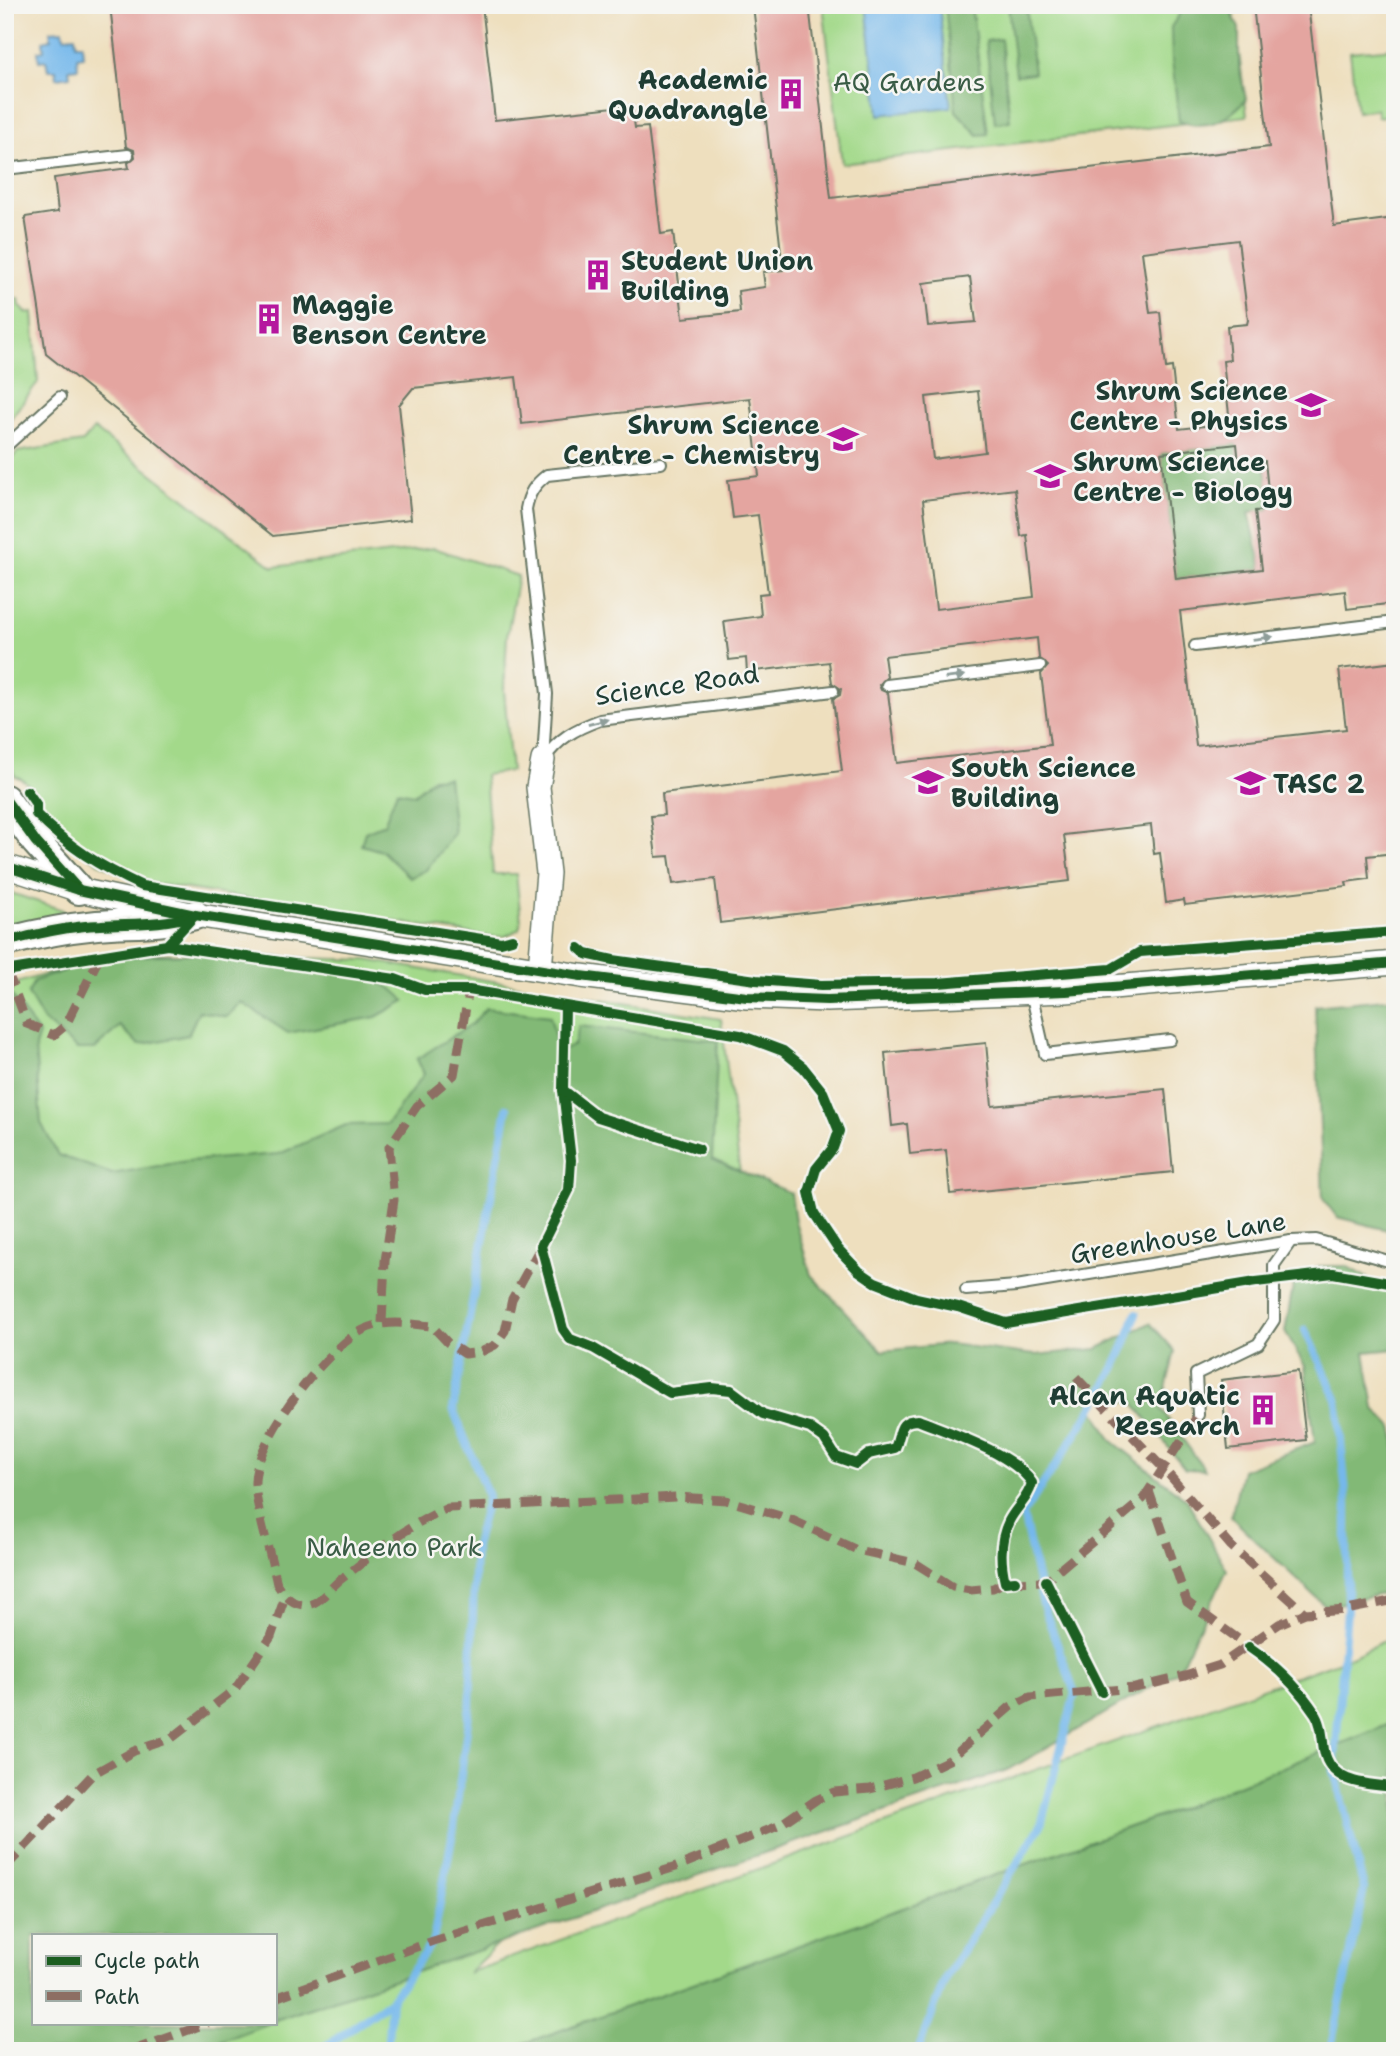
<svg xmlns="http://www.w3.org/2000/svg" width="1400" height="2056" font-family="'Shantell Sans',sans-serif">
	<rect width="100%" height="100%" fill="#f6f6f2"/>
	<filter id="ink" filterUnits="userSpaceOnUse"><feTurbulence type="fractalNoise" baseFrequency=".0143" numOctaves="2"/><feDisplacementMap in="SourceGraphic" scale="14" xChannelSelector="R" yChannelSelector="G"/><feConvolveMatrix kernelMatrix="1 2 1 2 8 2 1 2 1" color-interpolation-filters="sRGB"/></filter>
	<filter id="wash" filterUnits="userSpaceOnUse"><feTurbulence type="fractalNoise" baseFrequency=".00686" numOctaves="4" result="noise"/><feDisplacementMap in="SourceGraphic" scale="28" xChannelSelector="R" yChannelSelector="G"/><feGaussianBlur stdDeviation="1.57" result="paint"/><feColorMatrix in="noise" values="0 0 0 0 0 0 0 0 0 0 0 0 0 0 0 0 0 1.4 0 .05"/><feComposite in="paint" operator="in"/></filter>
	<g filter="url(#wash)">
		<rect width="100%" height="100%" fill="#eedfbe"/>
		<g fill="#a3d98a" stroke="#618b5f" stroke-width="2" fill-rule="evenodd">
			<path d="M823 5H1233L1247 116 842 164Z"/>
			<path d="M1395 48V114L1378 117 1376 109 1357 112 1350 52Z"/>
			<path d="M5 230 14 300 19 299 20 306 26 313 33 312 38 382 5 426Z"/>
			<path d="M94 429 273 567 434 548 518 576 507 636 504 690 511 771 485 775 493 874H516L521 921 519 929 506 936 492 937 144 882 99 863 63 837 39 810C40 797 28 780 15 776L5 754V574L11 460 17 452 83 442Z"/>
			<path d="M5 891 63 910 65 914 5 927Z"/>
			<path d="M149 953 366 960 721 1019 789 1570 505 1937 468 1973 1354 1656 1395 1635V1722L1169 1813 503 2051H5V986L103 958ZM33 1935H275V2023H33Z"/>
		</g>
		<g fill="#82b976" stroke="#507b55" stroke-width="2">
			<path d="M945 5H971L988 134 978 135 956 111Z"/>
			<path d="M1008 5H1026L1034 73 1016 75Z"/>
			<path d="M1186 5 1229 8 1239 28V66L1246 99C1227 121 1208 131 1179 121L1172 60 1171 27Z"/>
			<path d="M1001 39 1010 121 995 123 986 41Z"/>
			<path d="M1237 444 1239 463 1265 461 1270 510 1249 512 1262 569 1176 579 1161 453Z"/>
			<path d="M448 777 454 833 426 870 410 878 382 851 361 845 365 832 384 824 397 791 414 794 433 778Z"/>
			<path d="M211 953C260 958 375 961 405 1001L376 1017 288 1033 241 1002 227 1017 199 1011 188 1035 139 1045 120 1026 95 1049H77L43 1020 28 994 34 981 105 957Z"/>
			<path d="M5 992 12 996 39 1034 35 1047 41 1123 58 1155 112 1174 187 1161 279 1154 346 1125 387 1124 424 1074 417 1059 473 1023 486 1008 550 1016 559 1052 574 1045 579 1026 718 1041 712 1159 791 1193 795 1221 811 1275 882 1351 949 1344 1035 1355 1097 1349 1150 1323 1175 1351 1161 1409 1205 1470 1185 1469 1134 1403 1085 1393 1111 1440 1187 1500 1227 1570 1179 1670 1010 1769 275 2020V1935H33V2023H269L194 2051H5Z"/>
			<path d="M1395 998V1232L1337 1217 1323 1199 1315 1006Z"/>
			<path d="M1319 1266H1346L1395 1294V1349L1365 1352 1374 1408 1392 1427 1395 1438V1591L1326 1607 1231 1517 1242 1470 1315 1442 1305 1366 1285 1332 1293 1286Z"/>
			<path d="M1395 1722V2051H503L1169 1813Z"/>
		</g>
		<g fill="#75b8eb" stroke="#4a7a90" stroke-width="2">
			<path d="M866 5H939L951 107 879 115Z"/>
			<path d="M63 30 64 37 75 36 76 44H82L83 56 77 57 78 68 69 69 70 76 57 78 56 70H48L46 60 39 61 38 51 44 50 43 41 51 39 50 31Z"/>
		</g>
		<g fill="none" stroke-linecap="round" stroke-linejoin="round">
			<g stroke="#75b8eb" stroke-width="8">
				<path d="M1305 1330 1337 1399 1347 1505V1610L1334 1770 1364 1889 1330 2051"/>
				<path d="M319 2051 391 2000 433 1941 454 1826 470 1706 475 1546 488 1496 453 1409 507 1108"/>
				<path d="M387 2051 391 2000"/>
				<path d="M918 2051 946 1977 1041 1825 1075 1693 1043 1605 1023 1514C1062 1455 1116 1382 1136 1314"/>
			</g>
		</g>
		<g id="blocks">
			<g fill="#e4a5a0" fill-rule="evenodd">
				<path d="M110 5H482L495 120 632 105 635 128 648 127 661 234 673 232 683 318 740 312 738 291 765 287 763 272 783 270 753 5H809L831 198 1269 147 1253 5H1308L1334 226 1395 218V346L1390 347 1395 386V603L1347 609 1345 591 1180 611 1196 746 1346 729 1339 669 1395 662V853L1367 856 1369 879 1346 882 1347 886 1185 905 1184 900 1166 903 1160 853 1154 854 1151 825 1064 835 1070 881 720 923 715 879 673 884 669 856 656 857 651 816 664 815 662 793 842 771 833 699 840 695 841 689 832 683 829 662 747 672 746 658 729 660 724 621 761 616 759 594 768 593 758 515 733 518 728 480 759 476 750 398 522 424 516 377 413 388 399 405 411 519 273 536 46 354 25 217 58 212 54 178 129 168 128 163 135 157 134 150 126 147ZM1238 240 1248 320 1247 324 1227 326 1230 360 1223 361 1230 423 1179 429 1172 367 1166 368 1160 312 1150 313 1142 252ZM970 277 976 322 928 326 923 283ZM978 391 985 452 933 459 926 397ZM1237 444 1239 464 1265 461 1270 510 1255 511 1262 569 1176 579 1161 453ZM1015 489 1021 536 1027 535 1034 597 936 609 923 500ZM1037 638 1039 658 1048 666 1041 674 1050 745 897 763 888 693 881 690 879 685 887 677 884 656Z"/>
				<path d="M986 1043 992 1106 1165 1089 1173 1172 950 1194 946 1150 910 1154 907 1124 892 1126 885 1053Z"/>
				<path d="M1298 1371 1306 1440 1228 1449 1221 1380Z"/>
			</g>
		</g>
	</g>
	<g filter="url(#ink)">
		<use href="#blocks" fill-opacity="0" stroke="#677664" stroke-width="2"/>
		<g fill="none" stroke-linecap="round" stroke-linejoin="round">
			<g stroke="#677664" stroke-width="14">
				<g id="service">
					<path d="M5 169 128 155"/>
					<path d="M5 447 60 397"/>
					<path d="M1195 646 1395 622"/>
					<path d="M887 685 1040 666"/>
					<path d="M543 760 547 694 526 509C529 493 534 485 547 475L661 463"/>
					<path d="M543 760C559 738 575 729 600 720L833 691"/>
					<path d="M1031 992 1045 1054 1170 1040"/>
					<path d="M966 1290 1016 1286 1291 1241 1316 1240 1395 1263"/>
					<path d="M1198 1415 1196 1374 1258 1344 1274 1320V1265L1291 1241"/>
				</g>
			</g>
			<g stroke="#677664" stroke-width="26">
				<g id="minor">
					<path d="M5 866 79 890 195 915 581 976 747 997 827 1000 1066 991 1395 963"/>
					<path d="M540 969 548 873 538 787 543 760"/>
				</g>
			</g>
			<g stroke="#677664" stroke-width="32">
				<g id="tertiary">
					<path d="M5 799 36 842 79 890"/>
					<path d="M5 942C36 934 66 928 97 925 133 922 159 925 195 915"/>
				</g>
			</g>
			<use href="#service" stroke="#fff" stroke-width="10"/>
			<use href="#minor" stroke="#fff" stroke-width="23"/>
			<use href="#tertiary" stroke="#fff" stroke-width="28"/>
			<g stroke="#8d6e63" stroke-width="9" stroke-dasharray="18 9" stroke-linecap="butt">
				<path d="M7 970 27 1024 54 1035 66 1025 101 954"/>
				<path d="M541 1246 512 1299 505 1331 495 1345 481 1352 465 1354 448 1343 432 1326C409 1324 385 1319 363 1330 326 1348 253 1442 255 1484 257 1513 271 1555 277 1584 285 1597 295 1608 311 1604 322 1601 331 1587 340 1580 375 1553 407 1525 448 1508L676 1497 726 1500 790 1519 857 1550 915 1563 953 1587 971 1590 993 1588 1005 1582"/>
				<path d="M382 1323 385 1261 394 1200 389 1147 417 1106 454 1075 469 990"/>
				<path d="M1076 1377 1164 1469 1231 1546 1305 1613"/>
				<path d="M1149 1491 1187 1602 1255 1651"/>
				<path d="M1009 1582 1046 1581 1143 1499 1198 1415"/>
				<path d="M5 1868 93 1774 134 1751 172 1738 235 1689 271 1637 285 1597"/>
				<path d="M275 1998 433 1941 676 1867 778 1826 816 1800 834 1792 870 1789 913 1777 949 1760 1010 1707 1030 1697 1135 1688 1185 1676 1220 1665 1279 1624 1305 1613 1347 1610 1395 1600"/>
				<path d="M131 2051 208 2023"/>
			</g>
			<g stroke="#f6f6f2" stroke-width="15">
				<g id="cycleway">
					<path d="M27 791 36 804V814C68 847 101 867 142 886L501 942 512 939"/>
					<path d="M5 799 36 842 79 890"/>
					<path d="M5 866 79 890 195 915 581 976 747 997 827 1000 1066 991 1395 963"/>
					<path d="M5 942C37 934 68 926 101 925 132 923 161 925 192 916"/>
					<path d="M167 945 395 979 425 990H469L740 1035 783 1051 803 1067 823 1092 839 1131 833 1148 816 1169 809 1192 814 1213 838 1249 859 1271 875 1282 916 1298 958 1307 1006 1323 1256 1282 1333 1273 1395 1284"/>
					<path d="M579 948 586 954 613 960 756 980 821 985 938 983 1111 969 1140 952 1395 932"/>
					<path d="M5 971 167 945 195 915"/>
					<path d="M565 1007 563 1090 571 1160 569 1190 541 1246 563 1329 570 1339 593 1348 670 1393 712 1388 731 1390 763 1414 810 1428 824 1438 836 1457 856 1464 869 1454 895 1448C902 1433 897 1420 918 1420 950 1433 1013 1453 1032 1483 1028 1499 1016 1507 1009 1521 999 1541 1000 1561 1005 1582L1015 1581"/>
					<path d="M563 1090 598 1117 699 1149"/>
					<path d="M1046 1581 1102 1692"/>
					<path d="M1249 1647C1274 1664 1298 1687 1315 1713 1322 1723 1322 1737 1324 1750 1330 1784 1366 1784 1395 1787"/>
				</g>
			</g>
			<use href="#cycleway" stroke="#1b5e20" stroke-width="10"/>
		</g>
		<defs><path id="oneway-solid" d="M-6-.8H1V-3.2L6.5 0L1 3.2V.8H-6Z" transform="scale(1.75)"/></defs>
		<g fill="#8f9e9a">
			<use href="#oneway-solid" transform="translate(1263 638) rotate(-7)"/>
			<use href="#oneway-solid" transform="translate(955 677) rotate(-7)"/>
			<use href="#oneway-solid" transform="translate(598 722) rotate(-15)"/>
		</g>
	</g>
	<defs>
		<g id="building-bare" transform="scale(2.415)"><path d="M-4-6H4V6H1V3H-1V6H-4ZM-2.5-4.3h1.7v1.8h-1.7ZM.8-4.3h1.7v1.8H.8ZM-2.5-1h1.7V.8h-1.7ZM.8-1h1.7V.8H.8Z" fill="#b5179e" stroke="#f6f6f2" stroke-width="2.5" paint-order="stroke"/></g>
		<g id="university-bare" transform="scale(2.415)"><path d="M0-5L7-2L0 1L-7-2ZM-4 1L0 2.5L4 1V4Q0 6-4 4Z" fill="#b5179e" stroke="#f6f6f2" stroke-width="2.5" paint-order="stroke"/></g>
	</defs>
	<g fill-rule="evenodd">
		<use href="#building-bare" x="791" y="94"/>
		<use href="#building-bare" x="598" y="275"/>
		<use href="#building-bare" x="269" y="319"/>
		<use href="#university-bare" x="1311" y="405"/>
		<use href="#university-bare" x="843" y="439"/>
		<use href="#university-bare" x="1050" y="476"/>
		<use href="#university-bare" x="928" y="782"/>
		<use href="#university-bare" x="1250" y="783"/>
		<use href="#building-bare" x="1263" y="1410"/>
	</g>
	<g text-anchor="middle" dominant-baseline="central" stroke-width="5" stroke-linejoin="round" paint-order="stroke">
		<g font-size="26" font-weight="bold" fill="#1f3d34" stroke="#f6f6f2" text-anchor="start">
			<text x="768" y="79" text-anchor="end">Academic<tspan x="768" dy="30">Quadrangle</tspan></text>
			<text x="621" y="260">Student Union<tspan x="621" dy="30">Building</tspan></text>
			<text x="292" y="304">Maggie<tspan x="292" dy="30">Benson Centre</tspan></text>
			<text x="1288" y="390" text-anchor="end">Shrum Science<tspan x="1288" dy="30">Centre - Physics</tspan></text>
			<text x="820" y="424" text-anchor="end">Shrum Science<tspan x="820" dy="30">Centre - Chemistry</tspan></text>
			<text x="1073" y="461">Shrum Science<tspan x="1073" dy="30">Centre - Biology</tspan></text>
			<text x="951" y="767">South Science<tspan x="951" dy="30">Building</tspan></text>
			<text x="1273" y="783">TASC 2</text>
			<text x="1240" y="1395" text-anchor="end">Alcan Aquatic<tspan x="1240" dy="30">Research</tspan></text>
		</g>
		<g font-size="26" fill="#395c45" stroke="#f6f6f2">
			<text x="909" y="81">AQ Gardens</text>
			<text x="394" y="1546">Naheeno Park</text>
		</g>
		<g font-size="26" fill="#1f3d34" stroke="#f6f6f2">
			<text transform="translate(677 684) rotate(-8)">Science Road</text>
			<text transform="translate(1178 1237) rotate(-9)">Greenhouse Lane</text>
		</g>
	</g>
	<rect width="1400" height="2056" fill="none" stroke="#f6f6f2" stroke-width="28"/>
	<rect x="32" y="1934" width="245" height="91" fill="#f6f6f2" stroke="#a0aca6" stroke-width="2"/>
	<rect x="46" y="1956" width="35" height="10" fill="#1b5e20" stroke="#a0aca6" stroke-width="2"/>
	<text x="94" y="1968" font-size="21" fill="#1f3d34">Cycle path</text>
	<rect x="46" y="1991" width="35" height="10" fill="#8d6e63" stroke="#a0aca6" stroke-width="2"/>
	<text x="94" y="2004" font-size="21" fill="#1f3d34">Path</text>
</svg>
